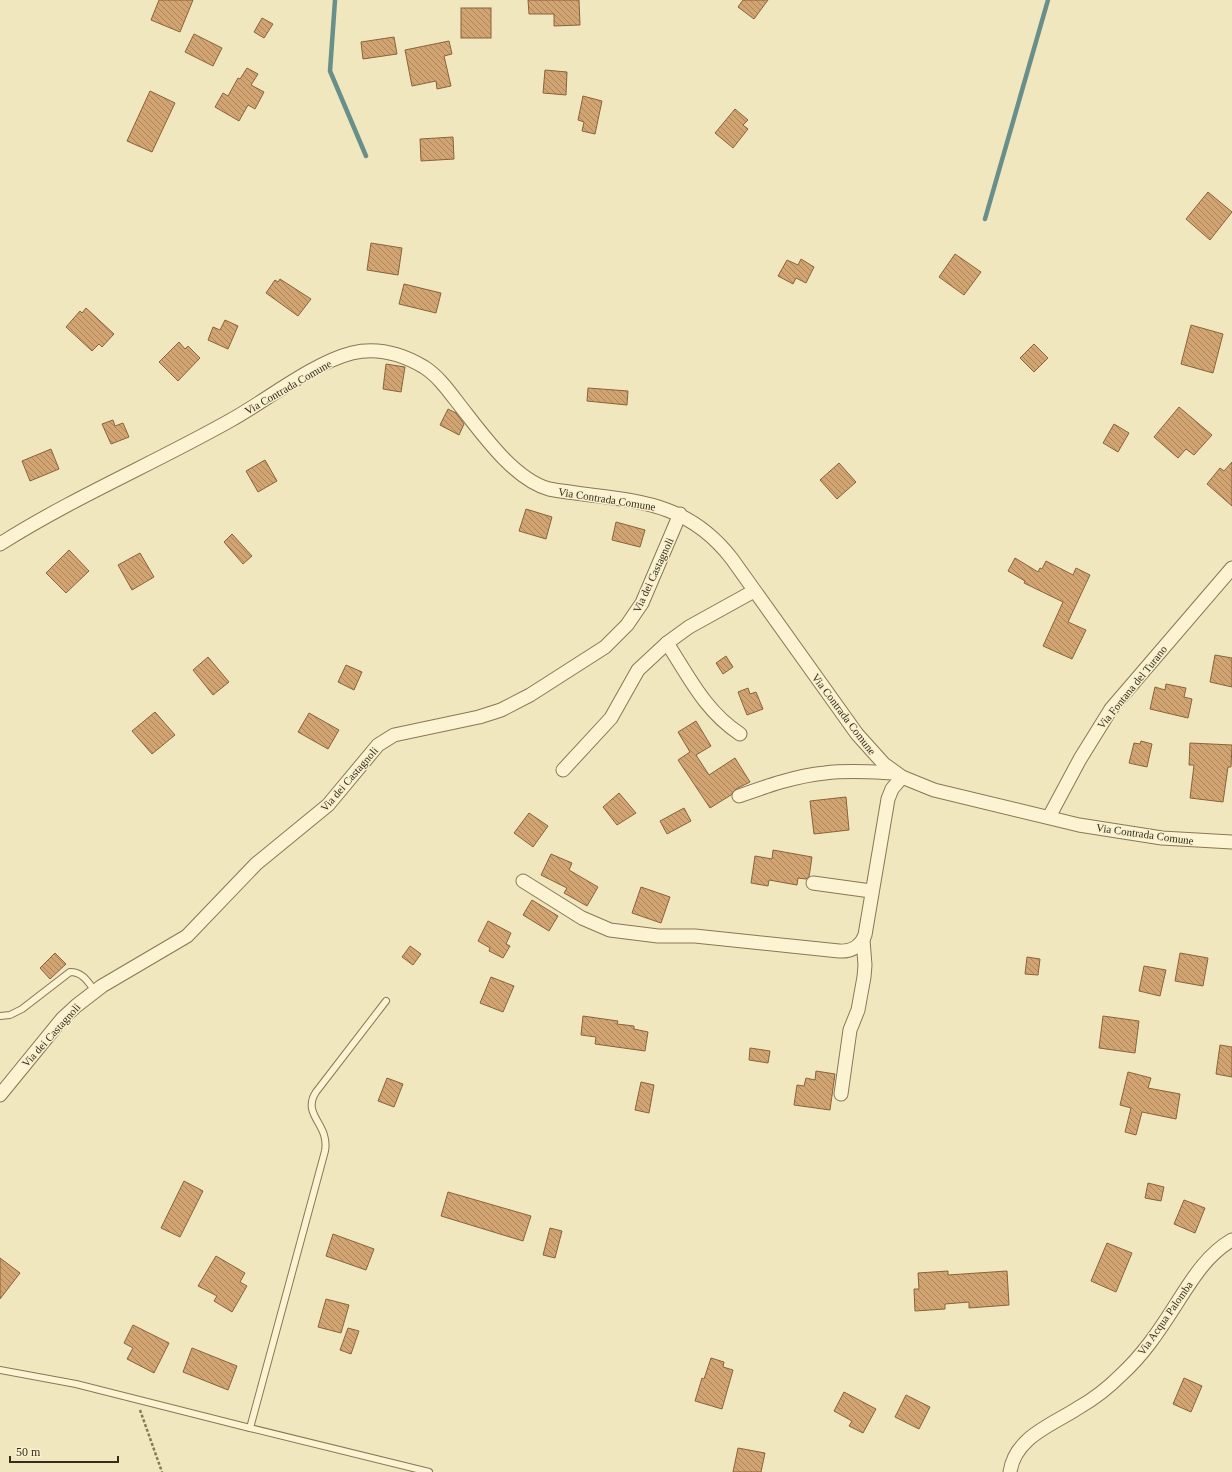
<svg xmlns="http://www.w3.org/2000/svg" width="1232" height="1472" font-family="'Times New Roman',serif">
	<defs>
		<pattern id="building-back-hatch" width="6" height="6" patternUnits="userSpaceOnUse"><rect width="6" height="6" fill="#d1a471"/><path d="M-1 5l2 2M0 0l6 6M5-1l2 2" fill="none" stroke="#ab865c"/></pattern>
	</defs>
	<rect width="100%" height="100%" fill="#f0e7be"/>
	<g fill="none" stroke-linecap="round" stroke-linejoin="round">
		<g stroke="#688f8a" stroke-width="4.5">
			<path d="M335 0 330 71 366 156"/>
			<path d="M985 219 1048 0"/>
		</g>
	</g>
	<g fill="url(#building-back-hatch)" stroke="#8a633a">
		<path d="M159 0H193L180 32 151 20Z"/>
		<path d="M528 0H579L580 25 554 26V14H529Z"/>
		<path d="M743 0H768L754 19 738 7Z"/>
		<rect x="461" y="8" width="30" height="30"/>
		<path d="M262 18 273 24 264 38 254 32Z"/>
		<path d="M194 34 222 48 213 66 185 52Z"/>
		<path d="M394 37 397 54 363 59 361 42Z"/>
		<path d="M449 41 452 54 444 56 451 86 437 89 436 81 412 86 405 50Z"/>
		<path d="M247 68 258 74 251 85 264 92 255 109 248 105 239 121 215 107 223 93 228 96 238 78 240 79Z"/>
		<path d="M545 70 567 72 566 95 543 93Z"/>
		<path d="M150 91 175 103 152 152 127 141Z"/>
		<path d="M583 96 602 101 595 134 582 131 584 122 578 120Z"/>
		<path d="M735 109 748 120 743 125 748 129 733 148 715 133Z"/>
		<path d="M453 137 454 159 421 161 420 139Z"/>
		<path d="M1208 192 1232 212 1210 240 1186 219Z"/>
		<path d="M371 243 402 248 398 275 367 270Z"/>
		<path d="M955 254 981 272 964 295 939 277Z"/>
		<path d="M801 259 814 267 806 283 796 278 793 284 778 276 787 260 798 265Z"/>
		<path d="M280 279 311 299 298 316 266 293 275 280 278 282Z"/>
		<path d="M404 284 441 293 436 313 399 304Z"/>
		<path d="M86 308 114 334 102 347 99 344 92 351 66 327 80 311 82 313Z"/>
		<path d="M225 320 238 326 228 349 208 340 213 327 220 330Z"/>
		<path d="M1191 325 1223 334 1213 373 1181 364Z"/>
		<path d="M179 342 185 349 188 346 200 358 178 381 159 362Z"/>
		<path d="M1034 344 1048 358 1034 372 1020 358Z"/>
		<path d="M386 364 405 367 401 392 383 389Z"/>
		<path d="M588 388 628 391 627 405 587 401Z"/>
		<path d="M1179 407 1212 435 1194 455 1186 449 1178 458 1154 437Z"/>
		<path d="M448 409 456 413 464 424 459 435 440 425Z"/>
		<path d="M113 420 115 426 123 423 129 437 111 444 102 424Z"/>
		<path d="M1114 424 1129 433 1118 452 1103 443Z"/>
		<path d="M51 449 59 469 30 481 22 461Z"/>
		<path d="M265 460 277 481 258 492 246 471Z"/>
		<path d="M1232 462V506L1207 484 1220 468 1224 471Z"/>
		<path d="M839 463 856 482 837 499 820 480Z"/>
		<path d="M526 509 552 517 546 539 519 531Z"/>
		<path d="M616 522 645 530 640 547 612 540Z"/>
		<path d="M232 534 252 556 243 564 224 542Z"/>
		<path d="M69 550 89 571 66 593 46 573Z"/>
		<path d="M140 553 154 577 132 590 118 565Z"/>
		<path d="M1015 558 1038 572 1040 568 1042 569 1046 561 1073 575 1076 568 1090 575 1068 622 1086 630 1072 659 1043 646 1063 602 1024 583 1025 581 1008 571Z"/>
		<path d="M1215 655 1232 658V687L1210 682Z"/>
		<path d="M726 656 733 667 723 674 716 663Z"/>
		<path d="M208 657 229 682 213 695 193 670Z"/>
		<path d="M346 665 362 672 354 690 338 682Z"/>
		<path d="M1166 684 1186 688 1184 697 1192 699 1188 718 1150 709 1155 687 1165 690Z"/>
		<path d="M748 688 750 694 756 692 763 709 747 715 738 692Z"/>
		<path d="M155 712 175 735 152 754 132 731Z"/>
		<path d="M309 713 339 730 328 749 298 732Z"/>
		<path d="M696 721 711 746 696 755 709 775 735 758 750 782 736 789 731 795 710 808 678 760 690 752 678 732Z"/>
		<path d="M1141 741 1152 744 1147 767 1129 763 1134 743 1140 744Z"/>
		<path d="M1190 743 1232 745 1231 767H1228L1223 802 1190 798 1194 765H1189Z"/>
		<path d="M619 793 636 813 617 825 603 807Z"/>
		<path d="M846 797 849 830 814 834 810 801Z"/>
		<path d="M684 808 691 821 667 834 660 821Z"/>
		<path d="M529 813 548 826 533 847 514 833Z"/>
		<path d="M773 850 812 857 809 877 806 879 798 878 797 885 769 880 768 886 751 883 755 856 772 859Z"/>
		<path d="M551 854 572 863 569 870 598 887 587 906 564 893 567 888 541 875Z"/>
		<path d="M641 887 670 897 661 923 632 913Z"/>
		<path d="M532 900 558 916 549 931 523 915Z"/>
		<path d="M488 921 511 933 506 944 510 946 503 958 489 951 490 948 478 941Z"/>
		<path d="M410 946 421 954 413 965 402 957Z"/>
		<path d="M55 953 66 964 50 979 40 968Z"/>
		<path d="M1180 953 1208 958 1203 986 1175 981Z"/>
		<path d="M1027 957 1040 959 1038 975 1025 974Z"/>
		<path d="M1144 966 1166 970 1160 996 1139 991Z"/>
		<path d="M491 977 514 986 503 1012 480 1003Z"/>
		<path d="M583 1016 618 1021 617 1024 634 1026V1029L648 1032 645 1051 595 1044 596 1037 581 1035Z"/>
		<path d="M1103 1016 1139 1021 1135 1053 1099 1048Z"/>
		<path d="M1220 1045 1232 1047V1077L1216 1074Z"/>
		<path d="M750 1048 770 1051 768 1063 749 1060Z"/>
		<path d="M816 1071 835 1074 830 1110 794 1105 797 1085 804 1086 806 1078 815 1080Z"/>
		<path d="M1128 1072 1151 1078 1148 1088 1180 1094 1176 1119 1142 1112 1136 1135 1125 1132 1131 1108 1120 1105Z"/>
		<path d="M387 1078 403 1084 394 1107 378 1101Z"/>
		<path d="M641 1082 654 1085 649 1113 635 1110Z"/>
		<path d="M184 1181 203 1191 180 1237 161 1228Z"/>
		<path d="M1148 1183 1164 1187 1161 1201 1145 1198Z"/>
		<path d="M448 1192 531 1216 523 1241 441 1216Z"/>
		<path d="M1184 1200 1205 1208 1195 1233 1174 1224Z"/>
		<path d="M550 1228 562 1231 555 1258 543 1255Z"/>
		<path d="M333 1234 374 1249 366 1270 326 1256Z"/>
		<path d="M1107 1243 1132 1253 1116 1292 1091 1281Z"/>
		<path d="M216 1256 245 1273 240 1282 247 1286 232 1312 214 1301 217 1296 198 1286Z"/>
		<path d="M0 1258 20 1273 0 1299Z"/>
		<path d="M948 1271V1275L1007 1271 1009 1305 969 1308V1302L945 1304V1309L915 1311 914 1289H919L918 1273Z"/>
		<path d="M326 1299 349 1305 341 1333 318 1327Z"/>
		<path d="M133 1325 169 1343 154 1373 127 1359 133 1348 124 1343Z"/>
		<path d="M348 1328 359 1331 351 1354 340 1350Z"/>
		<path d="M192 1348 237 1366 228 1390 183 1372Z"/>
		<path d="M711 1358 724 1362 723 1367 733 1370 722 1409 695 1401 702 1378 704 1379Z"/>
		<path d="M1184 1378 1202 1386 1191 1412 1173 1404Z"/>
		<path d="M844 1392 876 1409 863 1433 849 1426 852 1421 834 1411Z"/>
		<path d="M906 1395 930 1407 919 1429 895 1417Z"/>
		<path d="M738 1448 765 1453 761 1472H733Z"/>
	</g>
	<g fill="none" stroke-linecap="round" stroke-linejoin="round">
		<g stroke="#897756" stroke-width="8">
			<g id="service">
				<path d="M0 1016 10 1015 22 1009 70 972C83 972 88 982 95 991"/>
				<path d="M0 1370 76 1384 250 1428 325 1151C330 1124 301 1115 316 1092L386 1001"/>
				<path d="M250 1428 429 1472"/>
			</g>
		</g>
		<g stroke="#897756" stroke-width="15">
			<g id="minor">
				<path d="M0 544C74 497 155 463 231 420 267 400 313 363 352 353 377 347 402 354 424 367 438 376 448 390 458 403 481 432 513 479 549 489 622 502 682 494 732 559L857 734 884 764 902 777 934 790 1079 825 1162 838 1232 842"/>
				<path d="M740 734C705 711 689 677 667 643L689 627 754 591"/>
				<path d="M563 770 611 718 638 670 667 643"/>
				<path d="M739 796C767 786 795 776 825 773 849 770 872 772 896 773"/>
				<path d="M1049 817 1080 759 1111 709 1232 568"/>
				<path d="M523 881 582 918 610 930 658 936H695L839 951C851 952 861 946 865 935L888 799 892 789 902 777"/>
				<path d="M813 883 871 891"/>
				<path d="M841 1094 850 1030 858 1010 864 977 865 965 863 940"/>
				<path d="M0 1095 62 1019 76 1006 102 986 187 936 256 864 328 805 378 745 394 735 479 717 501 710 530 695 605 647 627 625 642 603 680 514"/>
				<path d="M1010 1472C1015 1437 1052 1425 1078 1408 1094 1399 1108 1388 1121 1375 1143 1355 1159 1331 1175 1306 1191 1281 1206 1255 1232 1240"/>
			</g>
		</g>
		<path stroke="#897756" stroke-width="2.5" stroke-dasharray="3 2" stroke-linecap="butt" d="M140 1410 162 1472"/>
		<use href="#service" stroke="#fbf3d1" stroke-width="6"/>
		<use href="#minor" stroke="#fbf3d1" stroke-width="13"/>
	</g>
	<g text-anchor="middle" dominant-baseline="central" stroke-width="3" stroke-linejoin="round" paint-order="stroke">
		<g font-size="11" fill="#382c1b" stroke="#f7f0ce">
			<text transform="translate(288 387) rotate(-30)">Via Contrada Comune</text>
			<text transform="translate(607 499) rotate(9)">Via Contrada Comune</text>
			<text transform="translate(653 575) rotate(-65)">Via dei Castagnoli</text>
			<text transform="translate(1132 687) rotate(-51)">Via Fontana del Turano</text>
			<text transform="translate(844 714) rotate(53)">Via Contrada Comune</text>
			<text transform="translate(349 779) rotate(-49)">Via dei Castagnoli</text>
			<text transform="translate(1145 834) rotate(8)">Via Contrada Comune</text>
			<text transform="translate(51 1035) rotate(-48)">Via dei Castagnoli</text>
			<text transform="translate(1165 1318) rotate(-55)">Via Acqua Palomba</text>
		</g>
	</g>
	<path d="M10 1456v6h108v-6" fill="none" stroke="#382c1b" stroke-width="2"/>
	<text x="16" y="1456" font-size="12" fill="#382c1b" stroke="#f7f0ce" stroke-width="3" paint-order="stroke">50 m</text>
</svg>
